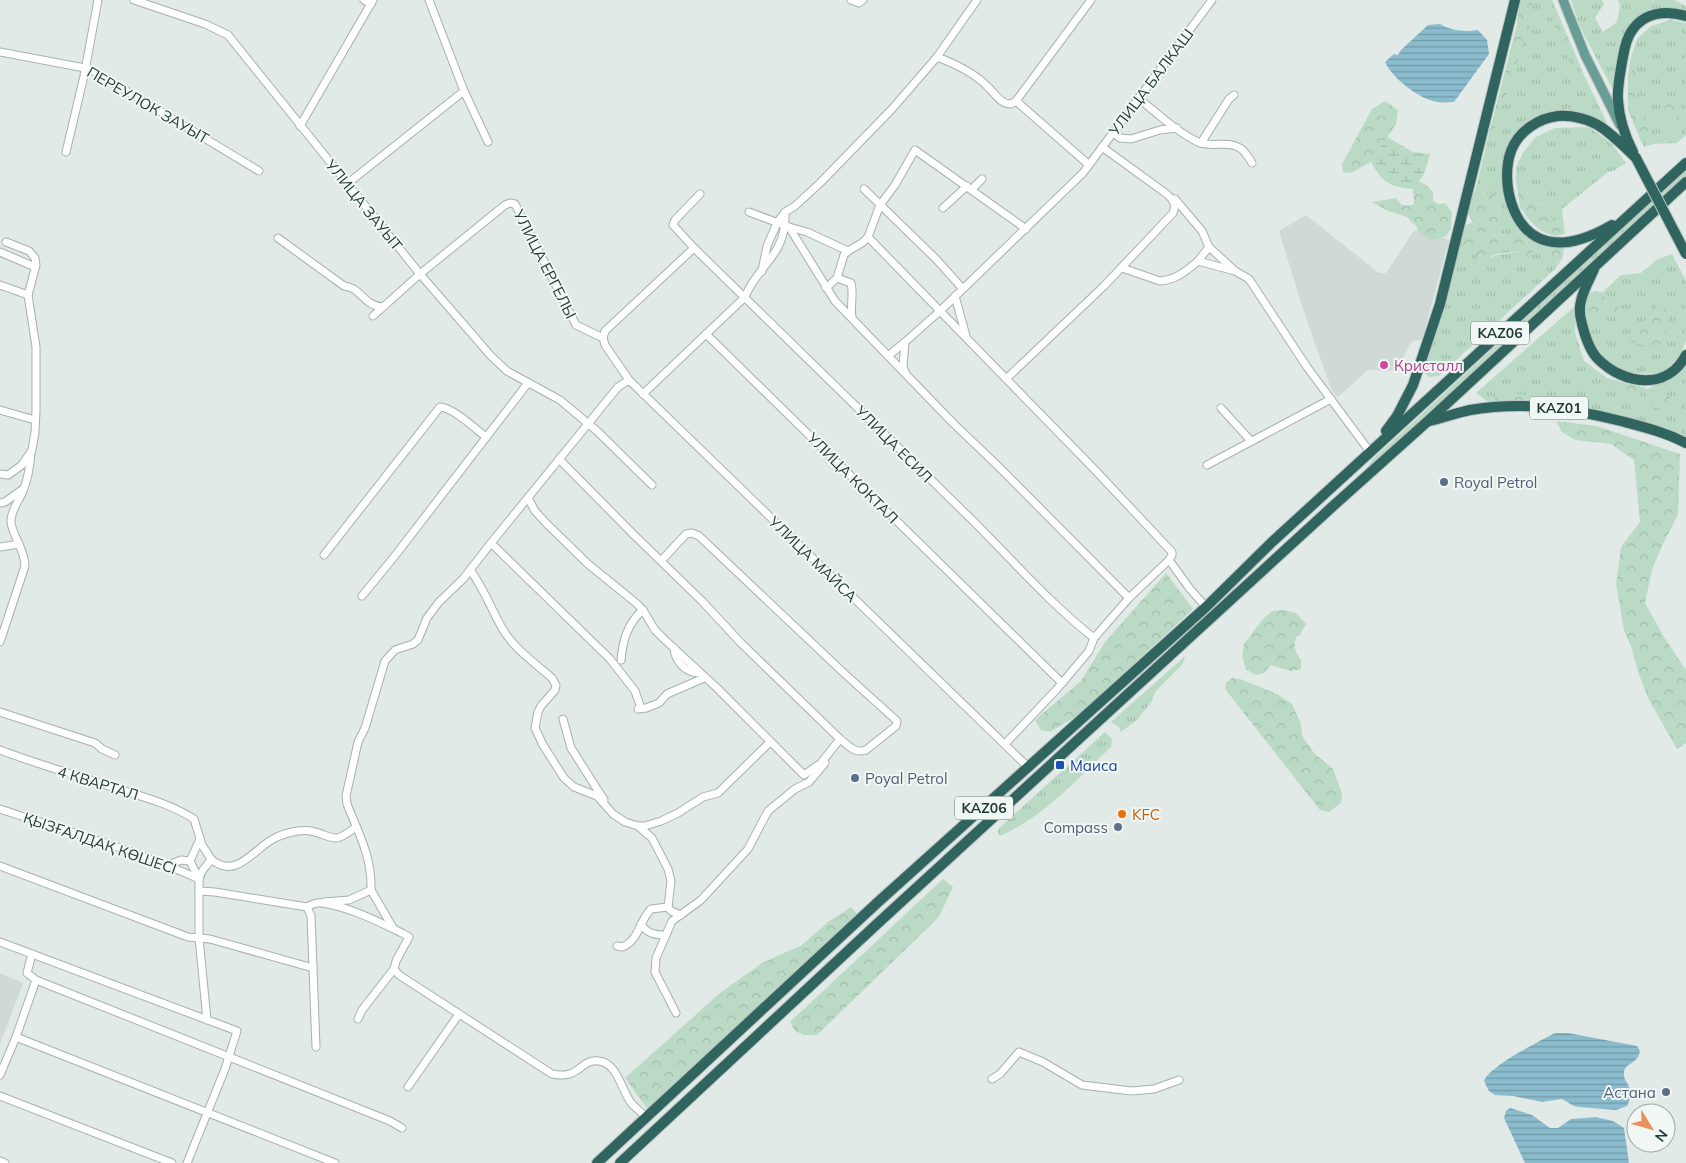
<svg xmlns="http://www.w3.org/2000/svg" width="1686" height="1163" font-family="Mulish,sans-serif">
	<defs>
		<pattern id="grass-tufts" width="24" height="20" patternUnits="userSpaceOnUse" patternTransform="scale(1.25)"><rect width="24" height="20" fill="#badac6"/><path d="M3 7l-1-3M5 7V3M7 7l1-3M15 17l-1-3M17 17v-4M19 17l1-3" fill="none" stroke="#a0bcab"/></pattern>
		<pattern id="forest-crowns" width="20" height="18" patternUnits="userSpaceOnUse" patternTransform="scale(1.25)"><rect width="20" height="18" fill="#badac6"/><path d="M2 6a3 3 0 1 1 6 0M12 15a3 3 0 1 1 6 0" fill="none" stroke="#a0bcab"/></pattern>
		<pattern id="wetland-marsh" width="20" height="14" patternUnits="userSpaceOnUse" patternTransform="scale(1.25)"><rect width="20" height="14" fill="#badac6"/><path d="M1 5h8M5 5V1M11 12h8M15 12V8" fill="none" stroke="#a0bcab"/></pattern>
		<pattern id="water-rules" width="6" height="5" patternUnits="userSpaceOnUse" patternTransform="scale(1.25)"><rect width="6" height="5" fill="#8bbccd"/><path d="M0 2.5h6" fill="none" stroke="#719aa7"/></pattern>
	</defs>
	<rect width="100%" height="100%" fill="#e1eae7"/>
	<g fill="#cfdad6">
		<path d="M1306 215 1379 273H1386L1413 232 1420 229 1449 240 1422 340 1412 341 1396 371 1368 370 1338 397 1331 389 1303 309 1279 231Z"/>
		<path d="M0 973 23 983 0 1044Z"/>
	</g>
	<g fill="url(#grass-tufts)">
		<path d="M1520 0H1552L1572 50 1607 123 1596 122 1567 110 1539 116 1519 133 1507 154 1503 192 1508 208 1528 236 1552 249 1547 252 1552 265 1562 259 1554 270 1439 376 1430 377 1424 373V369L1462 235 1476 250 1480 266C1496 251 1500 256 1520 251L1524 255 1505 234 1497 237 1492 234 1499 221 1498 208 1494 194H1484L1480 191H1475L1517 25Z"/>
		<path d="M1571 0H1602L1604 4 1595 18 1603 32 1617 22 1620 6 1618 0H1674L1686 6V13L1669 8 1644 14 1627 32 1613 90 1580 27Z"/>
		<path d="M1670 20 1686 23V135L1677 143 1654 144 1644 147 1628 110V78L1630 60 1637 39 1651 26Z"/>
		<path d="M1589 127 1611 143 1626 163 1613 171 1608 172 1562 209 1564 227 1552 220 1547 207C1534 204 1524 198 1522 184L1516 180V167L1524 151 1536 137 1555 128Z"/>
		<path d="M1686 170V177L1333 502 1332 500 1366 469 1373 459Z"/>
		<path d="M1672 254 1686 281V340L1680 355 1662 373 1632 374 1612 365 1592 344 1585 314V301L1595 291 1602 293 1621 275 1641 273 1656 260Z"/>
		<path d="M1575 306V333L1584 361 1607 378 1648 389 1678 374 1686 360V439L1635 420 1571 405 1526 401 1490 403 1476 393Z"/>
		<path d="M1185 656 1183 664 1155 692 1152 701 1138 719 1121 732 1119 727 1111 722Z"/>
		<path d="M1105 732 1112 739 1111 747C1077 779 1044 817 1000 836L997 830Z"/>
	</g>
	<g fill="url(#forest-crowns)">
		<path d="M1520 0H1533L1530 25 1497 122 1485 149 1517 25Z"/>
		<path d="M1544 0H1552L1582 70 1570 63Z"/>
		<path d="M1635 69C1636 94 1641 116 1651 138L1642 143 1628 110V74Z"/>
		<path d="M1385 101 1398 110 1396 124 1371 162 1351 173 1343 172 1342 164 1372 109Z"/>
		<path d="M1666 103 1675 106 1680 114 1676 124 1665 127 1661 119Z"/>
		<path d="M1516 180 1522 184 1524 192 1532 195 1536 204 1547 207 1552 220 1564 227 1565 234 1554 236 1541 231 1530 221 1520 207Z"/>
		<path d="M1418 181 1426 185 1433 192V201L1439 204 1445 203 1452 212 1451 229 1446 236 1433 240 1421 235 1416 226 1407 217 1388 211 1372 202 1396 198C1401 206 1405 207 1414 204L1413 189Z"/>
		<path d="M1480 190 1484 194 1494 193 1498 208 1499 221 1492 234 1497 237C1513 231 1524 238 1534 251L1528 256 1519 251 1496 254 1490 257 1489 265 1480 266 1476 250 1465 249 1462 235 1464 226 1473 222 1467 212 1475 191Z"/>
		<path d="M1556 246 1564 249 1562 259 1552 265 1544 260 1547 252Z"/>
		<path d="M1595 291 1602 293 1604 297 1619 305 1617 312C1606 317 1597 319 1585 314V301L1587 293Z"/>
		<path d="M1658 301 1663 303C1677 330 1662 327 1660 350L1650 355 1648 345H1641L1629 341 1633 338 1645 339 1643 335 1637 332 1644 324 1650 322 1657 315 1656 306Z"/>
		<path d="M1613 380 1644 387 1639 396 1617 389Z"/>
		<path d="M1499 393H1513L1556 399 1560 404 1490 403Z"/>
		<path d="M1670 396V408L1655 410 1652 407 1657 399Z"/>
		<path d="M1556 421 1597 426 1680 454 1678 515 1664 542 1652 569 1645 603 1664 637 1686 670V743L1677 749 1649 700 1638 672 1632 649 1624 630 1616 584 1621 547 1640 522 1634 460 1611 444 1575 440 1562 432Z"/>
		<path d="M1166 573 1193 609 1080 714 1050 732 1041 730 1035 720 1081 681 1105 642Z"/>
		<path d="M1284 610 1296 613 1306 624 1300 635 1296 637C1293 648 1295 651 1301 660V669L1291 671 1271 665 1264 673 1255 675 1246 669 1242 656 1244 644 1263 619 1272 611Z"/>
		<path d="M1232 678 1240 679 1277 694 1292 704 1301 724 1302 736 1314 753 1333 769 1342 794 1341 803 1329 812 1320 810 1225 689 1226 683Z"/>
		<path d="M943 879 953 887 939 917 817 1035H804L795 1031 790 1022Z"/>
		<path d="M851 907 859 916 649 1111 625 1078 720 993 762 963 802 945 828 922Z"/>
	</g>
	<path fill="url(#wetland-marsh)" d="M1387 137 1413 152 1430 154 1424 174 1413 189C1390 187 1382 182 1371 162Z"/>
	<g fill="url(#water-rules)">
		<path d="M1440 24C1452 31 1464 32 1478 30L1487 40 1489 54 1454 102C1449 102 1443 103 1438 102 1420 100 1392 78 1385 62L1394 54 1398 55 1401 50 1428 25Z"/>
		<path d="M1555 1033H1568L1637 1046 1640 1051C1637 1065 1626 1062 1624 1072 1622 1083 1637 1086 1627 1106L1616 1110 1579 1107 1574 1106 1562 1099 1542 1102 1513 1096 1495 1095 1489 1091 1484 1081C1489 1066 1540 1041 1555 1033Z"/>
		<path d="M1510 1108 1532 1115 1550 1128H1558L1571 1119 1596 1117 1613 1121 1624 1128 1629 1163H1525L1504 1118 1506 1111Z"/>
	</g>
	<g fill="none" stroke-linecap="round" stroke-linejoin="round">
		<g stroke="#a4b2ae" stroke-width="9">
			<g id="minor">
				<path d="M134 0 205 24 228 35 420 274 491 356 507 371 560 400 597 431 652 485"/>
				<path d="M364 0 371 4"/>
				<path d="M429 0 464 91 488 142"/>
				<path d="M851 0 859 3 863 0"/>
				<path d="M0 52 90 69 259 171"/>
				<path d="M937 57C956 64 975 73 989 88 996 95 1001 104 1011 104L1016 101 1091 0"/>
				<path d="M1138 98C1157 113 1177 132 1198 142 1212 148 1227 140 1240 148 1245 151 1249 158 1252 163"/>
				<path d="M1016 101 1088 164"/>
				<path d="M300 126 373 0"/>
				<path d="M1114 133 1120 138 1131 139 1160 130 1177 128"/>
				<path d="M1201 143 1229 99 1234 95"/>
				<path d="M66 152 84 76 98 0"/>
				<path d="M347 184 464 91"/>
				<path d="M864 189 936 259 962 288"/>
				<path d="M972 189 982 179"/>
				<path d="M700 194 675 220 673 225 694 248 605 331 603 338 605 345 629 380 1028 767"/>
				<path d="M1175 199 1202 231 1209 247 1233 269"/>
				<path d="M943 208 967 186"/>
				<path d="M749 212 789 227 835 301 953 423 1000 468 1129 598"/>
				<path d="M789 227 807 232 848 251"/>
				<path d="M868 237 1095 470 1172 552V555L1169 560 1129 598 1094 638 1089 651 1057 689 1005 744"/>
				<path d="M278 238 344 286C361 287 363 306 383 307"/>
				<path d="M694 248C786 337 876 426 967 515 1009 556 1048 602 1094 638"/>
				<path d="M0 252 35 267"/>
				<path d="M1198 261 1209 247"/>
				<path d="M1122 268 1160 281C1176 280 1186 271 1198 261L1235 271 1249 279 1307 367 1370 452"/>
				<path d="M762 271 767 246 777 223 785 212 795 206 820 183 892 109 937 57 977 0"/>
				<path d="M837 278 851 283C854 294 850 306 852 317"/>
				<path d="M0 285 28 295"/>
				<path d="M826 288 837 278 844 255 848 251 862 243 868 237 880 205 895 185 915 150 1026 229"/>
				<path d="M955 296 966 336"/>
				<path d="M373 316 420 274 505 205 510 203 515 204 576 325 603 338"/>
				<path d="M706 334 1062 683"/>
				<path d="M888 356 905 342"/>
				<path d="M905 372 903 366 905 342 940 311 1083 173 1212 0"/>
				<path d="M1006 379 1104 286 1173 213C1177 203 1172 198 1164 192L1102 147"/>
				<path d="M629 380 618 387 491 543 610 659 635 691 641 708"/>
				<path d="M643 394 745 297C758 264 787 256 785 212"/>
				<path d="M1221 408 1251 441"/>
				<path d="M0 410 35 420"/>
				<path d="M559 459 634 535 702 601 741 643 840 739C849 746 855 754 866 750L896 726 897 721 846 675 699 536 692 533 686 534 661 561"/>
				<path d="M1207 465 1331 399"/>
				<path d="M0 474 8 475 22 465 32 450 35 432 36 411V347L28 295 36 265 35 258 29 251 6 242"/>
				<path d="M528 498 535 511 546 523 588 564 636 603 643 610 655 630 664 639 717 688 804 775 821 763 840 739"/>
				<path d="M0 503 5 502 23 489"/>
				<path d="M0 547 19 544"/>
				<path d="M324 555 440 407C454 408 474 428 486 437"/>
				<path d="M1169 560 1190 589 1206 607"/>
				<path d="M470 570C484 588 491 609 502 628 514 649 535 663 552 678L556 685 555 690 541 706 538 712 535 728 543 745 564 778 574 787 597 796 613 814 625 822 638 826 652 838 668 869 671 881 668 907 671 911 681 915"/>
				<path d="M362 596 394 557 528 383"/>
				<path d="M0 642 25 566C25 549 11 534 11 521 11 510 19 501 23 491 28 479 30 466 31 453"/>
				<path d="M674 648C675 661 684 671 697 673"/>
				<path d="M621 660C623 640 627 624 643 610"/>
				<path d="M638 709 646 708 659 703 667 694 704 678"/>
				<path d="M0 712 95 743 102 749 115 755"/>
				<path d="M563 719 571 748 604 800"/>
				<path d="M0 750C37 764 75 775 112 787 140 796 169 803 194 819L202 845 211 859C208 866 202 867 199 879V938L207 1020"/>
				<path d="M0 809C66 831 135 850 199 879"/>
				<path d="M638 826H645L661 821 678 813 703 797 718 793 770 742"/>
				<path d="M211 859C237 882 256 845 277 837 285 833 301 829 311 831 336 837 332 845 356 827"/>
				<path d="M0 866 188 937 210 939 313 968"/>
				<path d="M167 866 181 860 190 861"/>
				<path d="M199 879 190 861 200 839"/>
				<path d="M371 890 393 928"/>
				<path d="M199 891 215 892 307 907 311 916 316 1047"/>
				<path d="M324 902 349 900 371 890C372 857 359 834 347 804L346 796 358 742 365 728 385 661 395 650 413 644 418 640 427 618 439 602 463 579 491 543"/>
				<path d="M307 907C312 904 316 902 322 903 350 907 379 922 404 934L409 937 396 961 394 969 399 975 552 1074C580 1080 580 1059 598 1061 618 1062 621 1091 632 1104 637 1109 642 1113 647 1118"/>
				<path d="M641 924C647 934 656 935 666 935"/>
				<path d="M0 942 237 1031 225 1069 187 1163"/>
				<path d="M617 946 622 947C639 941 639 921 651 909L668 907"/>
				<path d="M36 980 390 1121 402 1128"/>
				<path d="M676 1013 655 972 656 958 672 921 701 900 748 849 768 811 795 789 809 782 825 763"/>
				<path d="M358 1019 362 1010 394 969"/>
				<path d="M16 1037 335 1163"/>
				<path d="M0 1075 16 1037 36 980 27 973 32 954"/>
				<path d="M992 1079 1000 1074 1019 1052 1043 1062 1082 1085 1131 1091 1154 1089 1179 1080"/>
				<path d="M408 1087 459 1014"/>
				<path d="M0 1096 172 1163"/>
				<path d="M0 1161 5 1163"/>
			</g>
		</g>
		<g stroke="#bdc4c3" stroke-width="11">
			<path id="major" d="M1563 0 1585 55 1620 125"/>
		</g>
		<g stroke="#bdc4c3" stroke-width="12">
			<g id="highway">
				<path d="M1633 152C1625 136 1619 119 1618 100 1617 88 1620 74 1622 62 1624 52 1625 41 1631 32 1643 12 1666 10 1686 16"/>
				<path d="M1612 225C1595 235 1568 247 1547 241 1512 233 1500 181 1511 151 1518 132 1538 118 1558 116 1572 115 1589 119 1601 127 1614 136 1625 147 1636 158"/>
				<path d="M1594 269C1590 279 1583 290 1581 301 1579 308 1580 317 1582 324 1585 336 1589 350 1598 359 1624 385 1667 391 1686 355"/>
				<path d="M1429 421C1443 418 1456 413 1470 410 1523 401 1569 408 1621 421 1644 427 1665 432 1686 443"/>
				<path d="M1386 431 1397 416 1413 385 1440 304 1515 0"/>
				<path d="M597 1163 877 903 1206 607 1272 542 1686 163"/>
				<path d="M620 1163 877 924 1332 507 1428 421 1686 182"/>
			</g>
		</g>
		<use href="#minor" stroke="#fff" stroke-width="7"/>
		<use href="#major" stroke="#679d95" stroke-width="9"/>
		<use href="#highway" stroke="#30645f" stroke-width="10"/>
		<g stroke="#bdc4c3" stroke-width="12" stroke-linecap="butt">
			<path id="highway-bridge" d="M1636 158 1686 254"/>
		</g>
		<use href="#highway-bridge" stroke="#30645f" stroke-width="10"/>
	</g>
	<circle fill="#d1479c" stroke="#f1f7f5" stroke-width="2" cx="1384" cy="365" r="5"/>
	<g fill="#5c6f8a" stroke="#f1f7f5" stroke-width="2">
		<circle cx="1444" cy="482" r="5"/>
		<circle cx="855" cy="778" r="5"/>
		<circle cx="1118" cy="827" r="5"/>
		<circle cx="1666" cy="1092" r="5"/>
	</g>
	<rect fill="#1a4fb4" stroke="#f1f7f5" stroke-width="2" x="1055" y="760" width="10" height="10" rx="2.5"/>
	<circle fill="#e8710a" stroke="#f1f7f5" stroke-width="2" cx="1122" cy="814" r="5"/>
	<g text-anchor="middle" dominant-baseline="central" stroke-width="4" stroke-linejoin="round" paint-order="stroke">
		<g fill="#f1f7f5" stroke="#60736f" stroke-width="1">
			<rect x="1471" y="321.5" width="58" height="23" rx="4"/>
			<rect x="1530" y="396.5" width="58" height="23" rx="4"/>
			<rect x="955" y="796.5" width="58" height="23" rx="4"/>
		</g>
		<g font-size="14" font-weight="bold" fill="#223a36">
			<text x="1500" y="333">KАZ06</text>
			<text x="1559" y="408">KАZ01</text>
			<text x="984" y="808">KАZ06</text>
		</g>
		<g font-size="15" fill="#223a36" stroke="#f1f7f5">
			<text transform="translate(1151 82) rotate(-53)">УЛИЦА БАЛКАШ</text>
			<text transform="translate(148 105) rotate(30)">ПЕРЕУЛОК ЗАУЫТ</text>
			<text transform="translate(364 205) rotate(51)">УЛИЦА ЗАУЫТ</text>
			<text transform="translate(545 264) rotate(63)">УЛИЦА ЕРГЕЛЫ</text>
			<text transform="translate(894 444) rotate(45)">УЛИЦА ЕСИЛ</text>
			<text transform="translate(853 478) rotate(45)">УЛИЦА КОКТАЛ</text>
			<text transform="translate(813 559) rotate(44)">УЛИЦА МАЙСА</text>
			<text transform="translate(98 783) rotate(17)">4 КВАРТАЛ</text>
			<text transform="translate(100 843) rotate(19)">ҚЫЗҒАЛДАҚ КӨШЕСІ</text>
		</g>
		<g font-size="15" fill="#b23c85" stroke="#f1f7f5" text-anchor="start">
			<text x="1394" y="365">Кристалл</text>
		</g>
		<g font-size="15" fill="#4e5e75" stroke="#f1f7f5" text-anchor="start">
			<text x="1454" y="482">Royal Petrol</text>
			<text x="865" y="778">Poyal Petrol</text>
			<text x="1108" y="827" text-anchor="end">Compass</text>
			<text x="1656" y="1092" text-anchor="end">Астана</text>
		</g>
		<g font-size="15" fill="#164399" stroke="#f1f7f5" text-anchor="start">
			<text x="1070" y="765">Маиса</text>
		</g>
		<g font-size="15" fill="#c56008" stroke="#f1f7f5" text-anchor="start">
			<text x="1132" y="814">KFC</text>
		</g>
	</g>
	<g transform="translate(1651 1128) rotate(127)"><circle r="24" fill="#f1f7f5" stroke="#9eaba9"/>
	<path d="M0-4L9 19L0 12L-9 19Z" fill="#ea905f"/>
	<text y="-8" font-size="14" font-weight="bold" text-anchor="middle" fill="#223a36">N</text>
	</g>
</svg>
